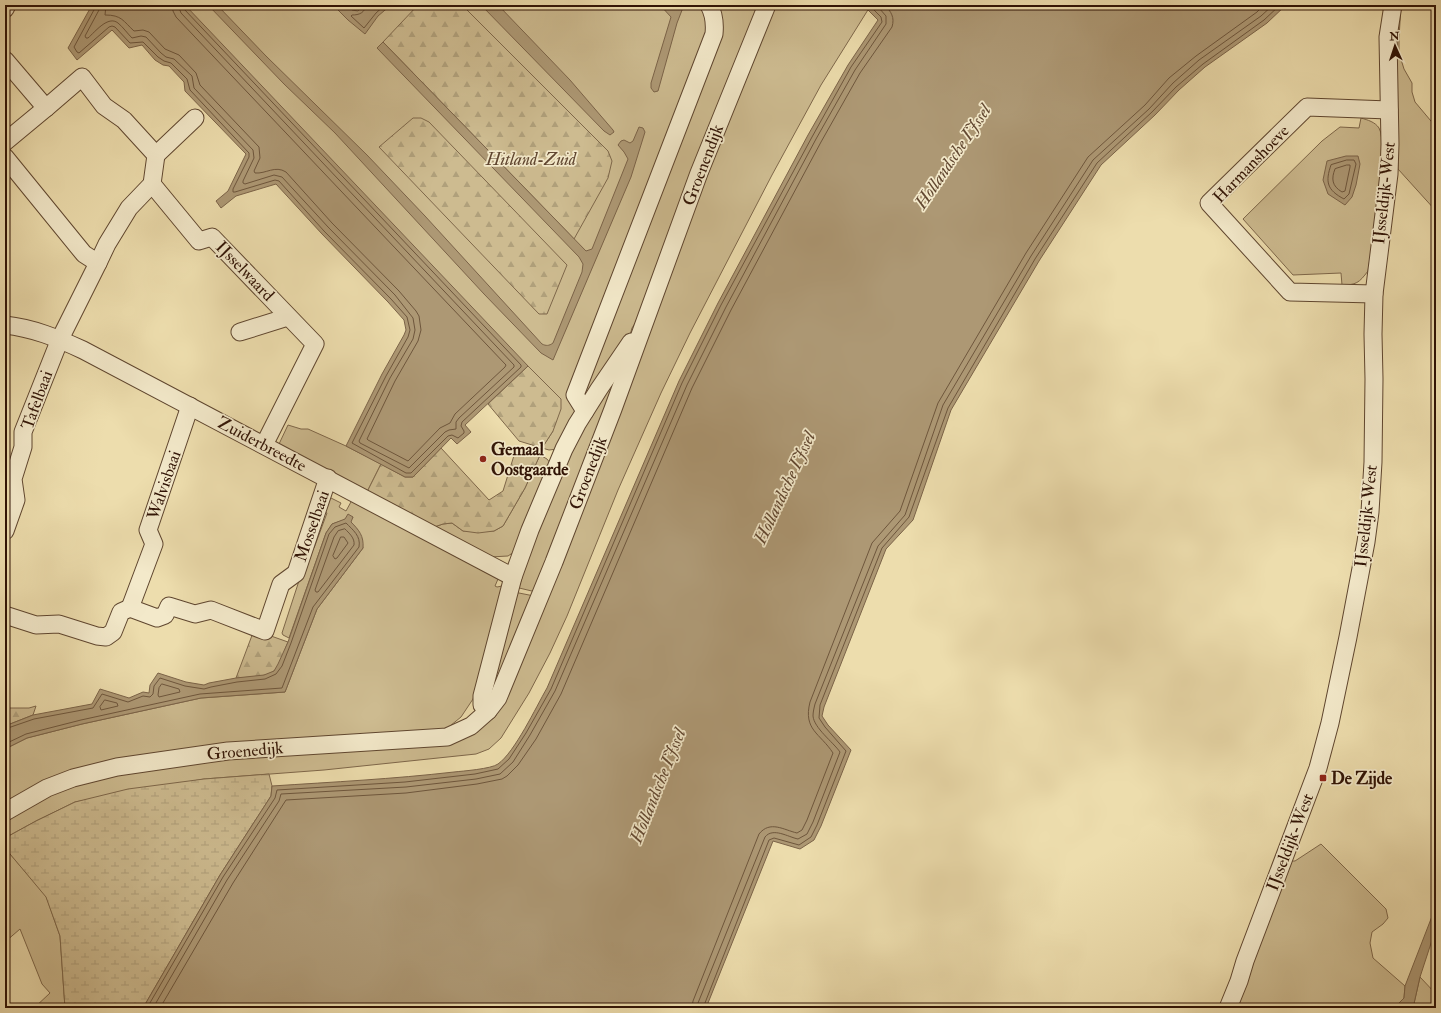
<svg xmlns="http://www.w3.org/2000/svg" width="1441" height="1013" font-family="'IM FELL Double Pica',serif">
	<defs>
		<pattern id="forest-firs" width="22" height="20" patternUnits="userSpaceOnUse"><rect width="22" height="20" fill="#cdbb90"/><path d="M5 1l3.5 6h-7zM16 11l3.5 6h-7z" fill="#b0a07b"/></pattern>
		<pattern id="wetland-marsh" width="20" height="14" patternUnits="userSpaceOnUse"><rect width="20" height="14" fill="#cdbb90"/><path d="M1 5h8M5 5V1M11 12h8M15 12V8" fill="none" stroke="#b0a07b"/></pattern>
	</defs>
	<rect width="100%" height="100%" fill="#edddad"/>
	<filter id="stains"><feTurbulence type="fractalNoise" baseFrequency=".005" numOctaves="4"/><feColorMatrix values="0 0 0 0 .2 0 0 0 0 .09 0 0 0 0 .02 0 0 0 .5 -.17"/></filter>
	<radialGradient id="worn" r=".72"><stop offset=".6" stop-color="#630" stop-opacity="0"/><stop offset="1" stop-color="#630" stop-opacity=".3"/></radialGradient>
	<g fill="#cdbb90" stroke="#7e674a">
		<path d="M163 5H759L638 319 632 328 623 360 536 592 515 587 558 449 549 450 542 448 553 431Z"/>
		<path d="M773 5H871L821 85 772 175 690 333 661 393 618 490 567 616 550 653 529 693 501 738 489 749 476 754 324 770 204 779 75 802 36 821 5 838V820L31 802 93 779 214 758 413 746 483 719 627 384Z"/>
		<path d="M1400 5H1401L1399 38V53L1404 69 1412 83V92L1415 102 1436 127V145L1434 147 1436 149V211L1398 169C1396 116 1391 58 1400 5Z"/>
		<path d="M1361 118C1368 120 1375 122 1379 128 1389 144 1372 248 1368 271 1359 283 1356 285 1342 285L1341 273 1293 275 1243 219 1322 141 1340 127 1359 128Z"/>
		<path d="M288 425 301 429H308L346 446 381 464 367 492 279 444Z"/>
		<path d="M540 455 547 459 551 464 514 552 508 556 490 557 434 527 443 524 452 523 463 531H494L503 526 525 488Z"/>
		<path d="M327 496 341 503 339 507 346 511 352 500 498 579 495 586 497 587 502 586 503 600 473 699 461 717 445 730 224 745 5 805V749L27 738 82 724 201 698 285 692 317 609 363 548 358 530 350 522 353 517 332 524 326 533 289 638 283 635 282 633 310 547 314 548 327 513 322 510Z"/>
		<path d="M514 592 534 596 490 694Z"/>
		<path d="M1321 844 1386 909 1388 918 1383 924 1372 932 1370 943 1373 958 1405 986 1404 998 1394 1008H1232L1287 861H1295Z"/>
		<path d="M5 848 46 896 60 936 65 1008H34L50 993 42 984 20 929 5 942Z"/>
		<path d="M1420 977 1436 994V1008H1413Z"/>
	</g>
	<g fill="url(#forest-firs)" stroke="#7e674a">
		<path d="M418 5H462L608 151 612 161 608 178 574 239 383 42Z"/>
		<path d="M413 118H421L429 122 567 265 547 314H539L379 147Z"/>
		<path d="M528 366 561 399V409L553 431 542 448 519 441 488 404Z"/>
		<path d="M441 448 489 500 503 491 516 449 540 455 525 488 503 526 494 531 478 533 463 531 452 523 443 524 434 527 367 492 381 464 405 477H413Z"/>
		<path d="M254 630 288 642C284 651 281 665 274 671 264 678 248 677 236 678Z"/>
		<path d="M36 706 33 715 5 726V708H29Z"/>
	</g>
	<path fill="url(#wetland-marsh)" stroke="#7e674a" d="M269 774 272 786 271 796 220 875 143 1008H65L60 936 46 897 5 848V838L36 821 75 802 128 789 204 779Z"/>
	<g fill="#ad9874" stroke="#7b6348">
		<path d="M92 5H185L528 366 465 425 471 432 457 444 451 438 413 477H405L346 446 382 374 404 335 406 330 404 320 388 302 322 234 276 184 236 196 221 208 216 201 228 191 246 154 185 91 184 82 169 66 163 65 155 60 142 45 129 48 112 30 77 60 68 48Z"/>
		<path d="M208 5H217L266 56 367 155 425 216 542 344C546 346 549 346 553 343L582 272 583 264 579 257 377 48 383 42 586 251 592 249 628 159 624 152 618 145 621 141 624 140 630 143 633 141 639 127 643 128 645 132 631 177 553 360 541 353 484 294 335 133 284 84Z"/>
		<path d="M333 5H347L352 10 358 11 363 5H391L378 16 365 34 348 20Z"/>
		<path d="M481 5H498L570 80 613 130 614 132 610 135 604 131Z"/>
		<path d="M660 5H670L672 7H675L677 5H684L677 23 658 91 654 92 651 88V83L671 17Z"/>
		<path d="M871 5H1286L1267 23 1205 67 1179 90 1155 115 1101 165 1039 261 951 410 913 520 886 549 824 707 822 716 828 725 851 750 821 826 814 840 800 849 773 841 706 1008H143L220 875 271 796 272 786C333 782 393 779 454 772 463 771 491 769 498 764 515 752 536 707 547 688L679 381 718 303 808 135 848 65 878 20 868 10Z"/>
		<path d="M1346 156H1358L1360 164 1356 185 1352 197 1345 205 1328 194 1323 180 1327 161Z"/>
		<path d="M348 514 353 517 351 522C359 530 364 536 363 548L317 609 285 692 201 698 82 724 27 738 5 749V726L33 715 92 704 100 689 129 698 143 692 149 693 150 685 158 673 186 682 204 685 209 683 236 678 264 675 274 671 278 664 288 642 326 533 332 524 345 519Z"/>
		<path d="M1436 906V928L1420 977 1413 1008H1394L1404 998 1405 986Z"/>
	</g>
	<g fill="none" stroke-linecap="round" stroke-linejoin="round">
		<g stroke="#6e563c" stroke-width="1">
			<path d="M95 5V8L74 47 77 52 79 53 109 27 112 26 115 27 130 43 143 42 158 57 164 61 171 63 187 79 190 90 249 153V157L233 189V192H235L275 180 279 181 324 231 391 299 407 317 410 330 408 337 386 376 352 443 406 473H411L448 436 452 435 458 438 464 433V431L461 426 462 422 521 367V365L184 9 183 5"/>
			<path d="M100 5 99 10 85 36 86 38H88C95 32 108 15 118 23 123 27 127 33 132 38L141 36 146 37 161 53 166 57 174 59 192 76 194 88 253 150 254 158 243 181V183L245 184 274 175 282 177 328 227 395 295 413 318 415 330 413 339 390 378 359 441 360 443 409 468 445 432 449 430 456 429V422L459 418 514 367V365L181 13 178 5"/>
			<path d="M106 5 105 15C122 15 123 21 134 31L143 30 149 32 165 49 179 55 196 73 200 85 259 147 260 158 254 171 255 173C266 174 275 165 286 172L332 223 399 291 416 311 419 316 421 330 418 341 395 381 367 439 368 440 408 461 440 428 450 423 455 414 505 367 506 365 176 17 173 11 172 5"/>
			<path d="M366 5C365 13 359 15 352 15L351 16 364 28 376 13 385 5"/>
			<path d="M1347 160H1354L1356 164 1349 194 1344 199C1327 190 1325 182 1331 165Z"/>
			<path d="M1347 165H1350V167L1345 191 1342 192C1332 186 1331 179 1335 169Z"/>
			<path d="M345 529C349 533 355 538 354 545L318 592H316L315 590 334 537 338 531Z"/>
			<path d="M341 537H344L348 543 337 558 335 559 333 556Z"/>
			<path d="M162 684 179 689 180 692 159 697 158 695 159 688Z"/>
			<path d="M105 700 117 703 118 706 101 710 100 707Z"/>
			<path d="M5 729 34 719 93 708 102 694 128 702 143 696 150 697 153 694 154 686 160 678 185 686 204 689 211 687 237 682 265 679 276 674 282 666 291 643 329 534 335 527 346 523C353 530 361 536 359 547L313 607 282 688 200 694 81 720 26 734 5 744"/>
			<path d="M147 1008 223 877 275 798 277 790 405 782 475 774 498 769 509 759 526 733 551 689 682 383 721 305 812 137 851 67 882 22 881 17 874 10V5"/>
			<path d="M153 1008 227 880 279 801 281 794 406 787 476 779 500 774 513 762 530 735 555 691 687 385 726 307 816 139 855 70 886 24V16L879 8V5"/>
			<path d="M160 1008 233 883 286 800 406 793 477 784 502 779 507 776 518 765 536 739 561 694 692 388 731 310 821 142 860 73 892 27C895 17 891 12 885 5"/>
			<path d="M692 1008 693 1001 759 834C770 820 784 830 797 833L802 830 807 820 833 753C820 733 803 730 810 702L872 543 900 511 938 403 1026 253 1088 157 1145 105 1169 78 1196 56 1257 12 1264 5"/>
			<path d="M698 1008V1003L765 837C773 827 788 837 798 839L807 834 813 822 840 752C833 742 814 728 813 716 813 712 814 708 815 704L878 546 905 515 943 405 1031 256 1093 160 1149 109 1173 83 1199 60 1261 16 1273 5"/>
			<path d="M703 1008 769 840 774 838 799 845 811 837 817 825 846 751 825 727 819 718 820 705 882 548 909 517 948 408 1035 259 1097 163 1152 112 1176 87 1203 64 1264 20 1280 5"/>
		</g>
		<g stroke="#5f462f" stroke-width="19">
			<g id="minor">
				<path d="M5 9 7 5"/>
				<path d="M5 60 46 108 5 142"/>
				<path d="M46 108 82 77 104 106 124 120 156 155 152 184 129 208 107 244 98 263"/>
				<path d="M156 155 195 118"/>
				<path d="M5 157 84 254 98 263 60 339 23 432V447L13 479 16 500 5 531"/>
				<path d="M152 184 199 241 212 237 315 344 264 445"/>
				<path d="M1374 294 1290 292 1209 203 1307 107 1389 110"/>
				<path d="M5 325C33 328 57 338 83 350L513 577"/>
				<path d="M240 332 288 317"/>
				<path d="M585 411 575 395 714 34C715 24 714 14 709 5"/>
				<path d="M130 608 157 618 165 615 169 606 195 614 211 610 265 631 281 584 296 573 328 478"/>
				<path d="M130 608 154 544 148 530 190 406"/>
				<path d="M5 615 36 625 59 624 97 636 106 637 113 632 121 612 130 608"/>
				<path d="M488 711 482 705V696L513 577 530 530 564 449 577 424 599 389 631 342"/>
				<path d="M5 812 47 788 73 778 117 767 228 751 447 737 471 726 488 711 498 698 554 562 613 409 699 173 767 5"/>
				<path d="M1228 1008 1239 981 1245 961 1318 768 1330 723 1348 637 1366 542 1370 512 1373 462 1374 379 1373 334 1374 294 1389 174 1390 144 1388 37 1393 5"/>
			</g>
		</g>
		<use href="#minor" stroke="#f3e9ca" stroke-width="17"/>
	</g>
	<g fill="#8f2418" stroke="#f3e9ca" stroke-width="1.5">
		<circle cx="483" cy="459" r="4"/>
		<rect x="1319" y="774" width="8" height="8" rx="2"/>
	</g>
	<g text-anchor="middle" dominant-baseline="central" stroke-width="3.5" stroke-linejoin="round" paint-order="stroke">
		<g font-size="17" font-style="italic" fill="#5f452f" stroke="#f3e9ca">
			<text x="531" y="159">Hitland-Zuid</text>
		</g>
		<g font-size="17" fill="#301305" stroke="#f3e9ca">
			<text transform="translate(1251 164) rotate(-46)">Harmanshoeve</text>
			<text transform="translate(703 165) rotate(-69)">Groenendijk</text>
			<text transform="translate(1384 193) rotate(-84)">IJsseldijk-West</text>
			<text transform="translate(245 271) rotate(46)">IJsselwaard</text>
			<text transform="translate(37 400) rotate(-70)">Tafelbaai</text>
			<text transform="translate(262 444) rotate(28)">Zuiderbreedte</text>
			<text transform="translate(588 473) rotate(-69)">Groenedijk</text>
			<text transform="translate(164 485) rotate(-71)">Walvisbaai</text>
			<text transform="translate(1366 516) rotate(-84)">IJsseldijk-West</text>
			<text transform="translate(312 526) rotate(-71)">Mosselbaai</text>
			<text transform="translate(245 751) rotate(-5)">Groenedijk</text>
			<text transform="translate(1290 842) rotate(-69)">IJsseldijk-West</text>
		</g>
		<g font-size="17" font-weight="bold" fill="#301305" stroke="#f3e9ca" text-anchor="start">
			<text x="491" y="449">Gemaal<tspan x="491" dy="20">Oostgaarde</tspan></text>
			<text x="1331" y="778">De Zijde</text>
		</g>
		<g font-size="18" font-style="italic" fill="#624831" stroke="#f3e9ca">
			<text transform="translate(953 157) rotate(-56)">Hollandsche IJssel</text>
			<text transform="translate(785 488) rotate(-65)">Hollandsche IJssel</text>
			<text transform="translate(658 786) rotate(-68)">Hollandsche IJssel</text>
		</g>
	</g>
	<rect width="1441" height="1013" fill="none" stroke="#edddad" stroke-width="20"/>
	<rect x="6" y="6" width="1429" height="1001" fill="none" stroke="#301305" stroke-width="2"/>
	<rect x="10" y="10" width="1421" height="993" fill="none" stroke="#301305"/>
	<g transform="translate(1395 46) rotate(357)" stroke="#f3e9ca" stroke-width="3" paint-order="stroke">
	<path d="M0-3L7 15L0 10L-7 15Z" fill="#301305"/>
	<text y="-6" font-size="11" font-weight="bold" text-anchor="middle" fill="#301305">N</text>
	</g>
	<rect width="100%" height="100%" filter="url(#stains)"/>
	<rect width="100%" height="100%" fill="url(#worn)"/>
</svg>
